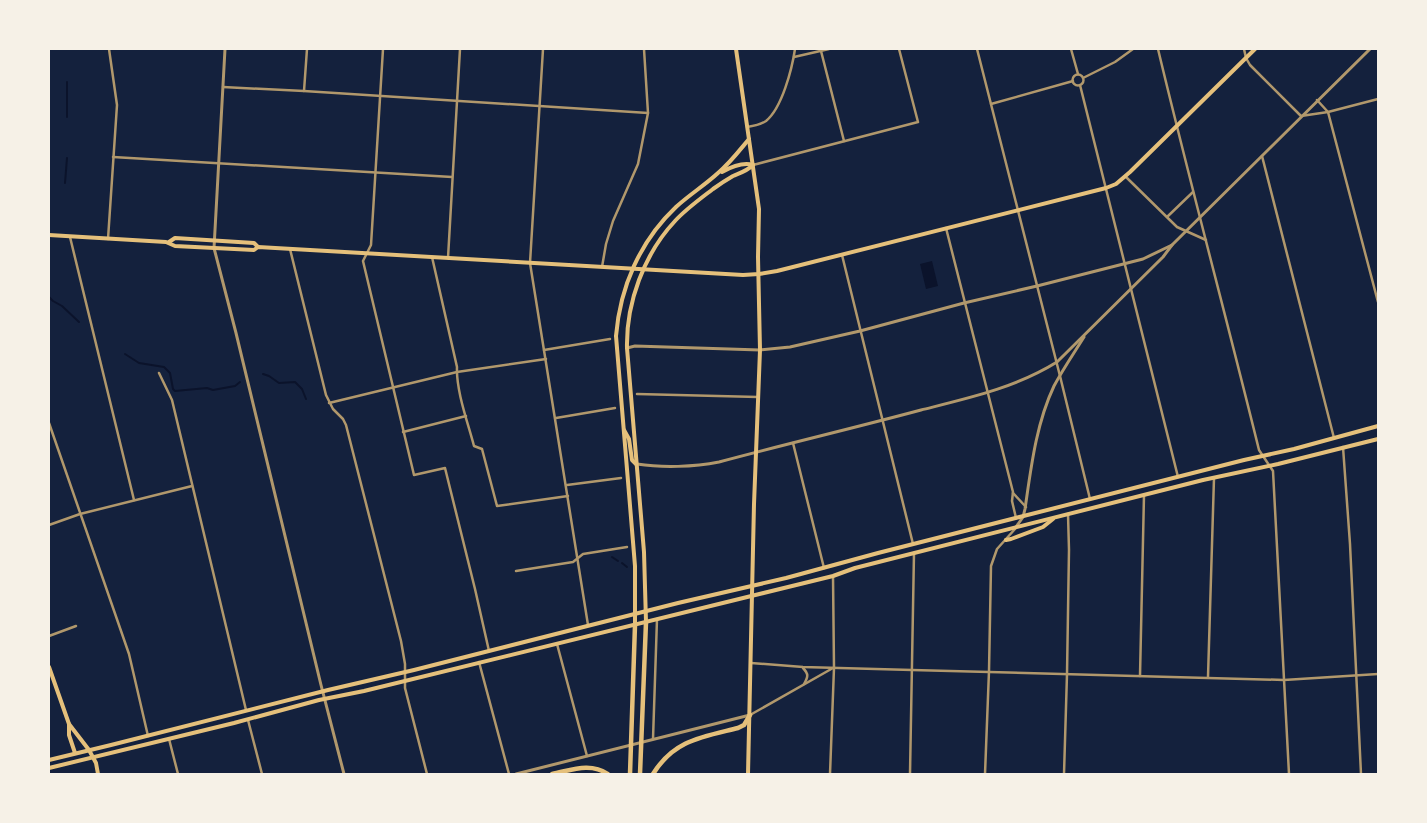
<svg xmlns="http://www.w3.org/2000/svg" width="1427" height="823" font-family="Jost,sans-serif">
	<rect width="100%" height="100%" fill="#14213d"/>
	<path fill="#0b132b" d="M932 261 938 286 926 289 920 264Z"/>
	<g fill="none" stroke-linecap="round" stroke-linejoin="round">
		<g stroke="#0b132b" stroke-width="2">
			<path d="M67 117V82"/>
			<path d="M65 183 67 158"/>
			<path d="M49 297 53 301 62 306 79 322"/>
			<path d="M125 354 139 363 164 367 170 373 173 389 175 391 207 388 213 390 235 386 240 382"/>
			<path d="M263 374 269 376 279 383 295 382 302 389 306 399"/>
			<path d="M612 557 618 561"/>
			<path d="M622 563 627 567"/>
		</g>
		<g stroke="#b1986c" stroke-width="2.5">
			<path d="M383 49 371 245 363 261 414 475 445 468 475 589 489 651"/>
			<path d="M543 49 530 263 588 625"/>
			<path d="M977 49 1060 376 1090 499"/>
			<path d="M1071 49 1078 74"/>
			<path d="M1158 49C1190 183 1226 316 1259 450L1273 471 1289 774"/>
			<path d="M1244 49 1246 58 1250 65 1301 116 1328 112 1378 99"/>
			<path d="M821 51 844 141"/>
			<path d="M794 57 829 49"/>
			<circle cx="1078" cy="80" r="5.5"/>
			<path d="M1083 78 1115 62 1133 49"/>
			<path d="M1080 85 1178 477"/>
			<path d="M223 87 304 91 648 113"/>
			<path d="M304 91 307 49"/>
			<path d="M1317 100 1328 112 1378 302"/>
			<path d="M991 104 1073 81"/>
			<path d="M747 127C754 126 760 125 766 121 782 108 792 69 795 49"/>
			<path d="M1262 156 1334 438"/>
			<path d="M113 157 452 177"/>
			<path d="M753 165 918 122 899 49"/>
			<path d="M1126 177 1177 227 1206 240"/>
			<path d="M1167 217 1193 192"/>
			<path d="M946 228 1013 492 1012 501 1016 518"/>
			<path d="M70 237 134 500"/>
			<path d="M108 239 117 105 109 49"/>
			<path d="M290 249 326 395 333 409 343 419 346 425 401 641 405 664V688L427 774"/>
			<path d="M842 255 913 544"/>
			<path d="M432 257 457 367C456 391 468 423 474 446L482 449 497 506 568 496"/>
			<path d="M448 258 460 49"/>
			<path d="M602 267 606 244 613 221 638 164 648 113 644 49"/>
			<path d="M544 350 610 339"/>
			<path d="M159 373 172 400 246 710"/>
			<path d="M637 394 758 397"/>
			<path d="M329 403 457 372 546 359"/>
			<path d="M556 418 615 408"/>
			<path d="M49 423 129 654 148 736"/>
			<path d="M403 432 466 416"/>
			<path d="M793 443 824 568"/>
			<path d="M1343 447 1350 544 1361 774"/>
			<path d="M567 485 621 478"/>
			<path d="M1013 493 1026 507"/>
			<path d="M49 525 80 514 192 486"/>
			<path d="M516 571 573 562 583 554 627 547"/>
			<path d="M49 636 76 626"/>
			<path d="M557 644 587 756"/>
			<path d="M479 662 509 774"/>
			<path d="M751 663 803 667 912 670 1284 680 1378 674"/>
			<path d="M803 668C809 674 808 677 804 684"/>
			<path d="M1140 676 1144 495"/>
			<path d="M1208 677 1214 478"/>
			<path d="M750 715 833 668"/>
			<path d="M248 720 262 774"/>
			<path d="M169 739 178 774"/>
			<path d="M653 739 657 619"/>
			<path d="M830 774 834 668 833 576"/>
			<path d="M910 774 914 553"/>
			<path d="M985 774 989 671 991 566 997 549 1015 529"/>
			<path d="M1064 774 1067 674 1069 550 1068 514"/>
		</g>
		<g stroke="#b1986c" stroke-width="3">
			<path d="M225 49 214 248 236 333 321 685 344 774"/>
			<path d="M627 348 635 346 760 350 790 347 860 331 964 303 1037 286 1143 259 1172 245"/>
			<path d="M637 464C662 468 694 467 719 462 786 444 854 428 921 410 969 398 1015 388 1057 362L1163 257 1172 245 1370 49"/>
			<path d="M1016 527 1023 517 1025 509C1031 468 1036 424 1054 386 1063 369 1074 353 1084 337"/>
			<path d="M516 774 750 715"/>
		</g>
		<g stroke="#e5c07b" stroke-width="4">
			<path d="M736 49 759 209 758 257 760 350 754 504 748 774"/>
			<path d="M722 172C731 167 743 162 753 165"/>
			<path d="M49 235 166 242 175 246 254 250 258 247 743 275 759 274 777 271 1106 188 1116 184 1130 172 1255 49"/>
			<path d="M169 242 175 238 254 243 258 247"/>
			<path d="M624 430 629 439 632 460 636 464"/>
			<path d="M646 622 644 552 627 348C626 303 644 254 675 221 686 209 700 199 713 189 720 184 726 180 733 176 740 173 747 171 753 165"/>
			<path d="M635 625V566L616 336C620 287 640 241 676 207 689 195 705 185 718 173 730 163 739 151 749 139"/>
			<path d="M49 667 69 724 89 750 96 763 98 774"/>
			<path d="M69 724V735L75 753"/>
		</g>
		<g stroke="#e5c07b" stroke-width="4">
			<path d="M1006 540 1011 539 1043 527 1053 519"/>
			<path d="M49 760 111 745 328 690 414 670 678 603 786 578 878 553 1244 460 1294 449 1378 426"/>
			<path d="M49 768 234 723 319 700 364 691 833 576 855 568 1203 480 1278 464 1378 439"/>
		</g>
		<g stroke="#e5c07b" stroke-width="4.5">
			<path d="M552 774C572 770 590 762 608 774"/>
			<path d="M630 774 635 625"/>
			<path d="M640 774 646 622"/>
			<path d="M653 774C674 740 702 737 738 728L744 725 750 715"/>
		</g>
	</g>
	<rect width="1427" height="823" fill="none" stroke="#f6f1e7" stroke-width="100"/>
</svg>
